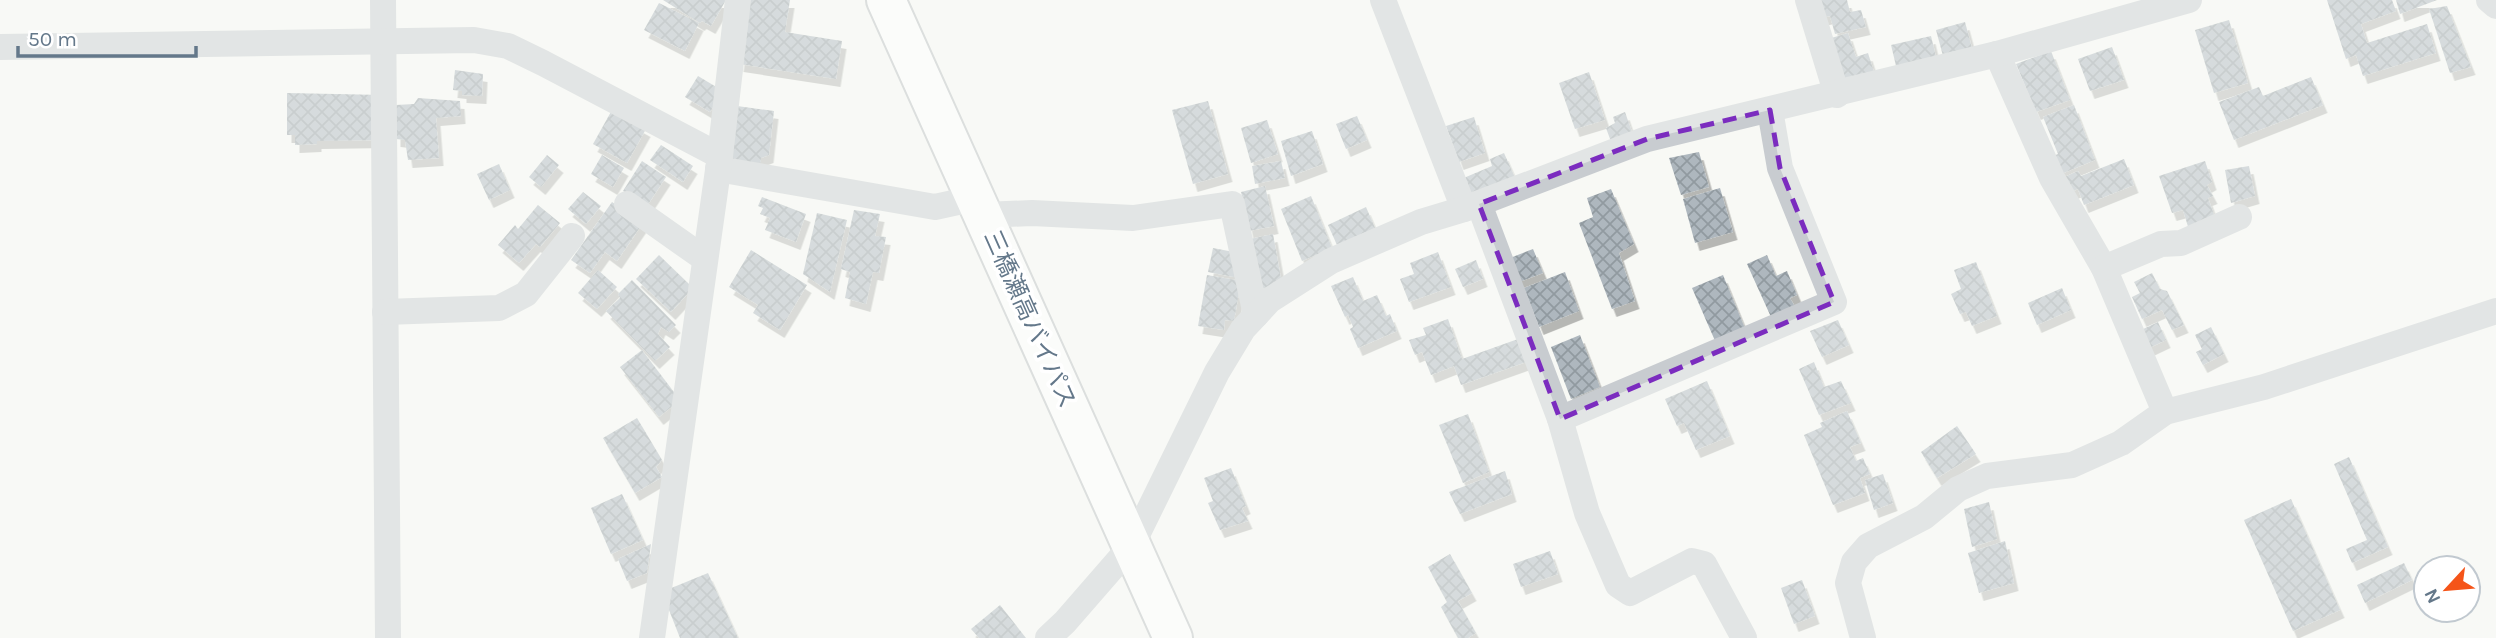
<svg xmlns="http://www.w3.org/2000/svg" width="2496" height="638" font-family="Karla,'Noto Sans JP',sans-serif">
	<defs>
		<pattern id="building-cross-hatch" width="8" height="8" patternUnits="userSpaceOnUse" patternTransform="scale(1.75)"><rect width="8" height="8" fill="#aeb7be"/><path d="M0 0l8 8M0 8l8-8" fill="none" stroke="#919aa0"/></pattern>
		<filter id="shadow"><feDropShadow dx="4.5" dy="8" stdDeviation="0" flood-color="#0004"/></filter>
	</defs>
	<rect width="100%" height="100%" fill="#f8f9f5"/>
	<g fill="url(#building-cross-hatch)" filter="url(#shadow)">
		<path d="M663 0H726L711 26 702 21 700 23Z"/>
		<path d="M749 0H790L785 32 842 41 836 79 739 64Z"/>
		<path d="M1816 0H1847L1850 12 1861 10 1866 27 1835 34 1830 16 1820 18Z"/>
		<path d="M2327 0H2392L2396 11 2361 24 2367 43 2427 24 2436 53 2363 76 2356 55 2346 59Z"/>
		<path d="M2396 0H2437L2400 14Z"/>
		<path d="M659 3 699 23 685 51 644 30Z"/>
		<path d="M2447 6 2471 67 2450 73 2429 9Z"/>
		<path d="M2229 20 2248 83 2214 93 2195 30Z"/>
		<path d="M1965 22 1972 48 1943 56 1936 30Z"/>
		<path d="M1848 33 1856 57 1868 53 1875 75 1842 85 1828 39Z"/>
		<path d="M1931 36 1937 61 1897 70 1891 45Z"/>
		<path d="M2112 47 2124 80 2090 91 2078 59Z"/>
		<path d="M2051 51 2070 100 2036 112 2016 64Z"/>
		<path d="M455 70 483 74 482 96 462 95V91L453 90Z"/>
		<path d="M1589 72 1605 120 1575 129 1559 83Z"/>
		<path d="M698 76 723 91 710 112 685 97Z"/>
		<path d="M2311 77 2323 105 2234 140 2219 102 2259 87 2263 96Z"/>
		<path d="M287 93 384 95 385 140 317 141V144L295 145V135H287Z"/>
		<path d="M418 98 460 101 461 116 436 118 439 158 408 160 405 140 396 139V105L414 104Z"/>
		<path d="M1208 101 1228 174 1193 184 1172 110Z"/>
		<path d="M730 105 774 111 769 155 761 158 760 168 723 163Z"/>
		<path d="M2074 105 2095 160 2061 174 2053 156 2058 154 2043 117Z"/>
		<path d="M612 110 646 129 627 163 593 144Z"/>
		<path d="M1625 112 1634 138 1613 147 1606 128 1615 123 1613 117Z"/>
		<path d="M1357 116 1367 140 1346 149 1336 124Z"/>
		<path d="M1474 117 1485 153 1459 162 1446 126Z"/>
		<path d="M1267 120 1278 154 1251 163 1241 128Z"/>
		<path d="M1312 131 1323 164 1291 176 1281 141Z"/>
		<path d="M661 145 693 166 683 182 650 160Z"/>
		<path d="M1699 152 1709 187 1681 195 1669 158Z"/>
		<path d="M1504 153 1516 180 1467 200 1459 180 1492 166 1490 159Z"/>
		<path d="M547 155 559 165 541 187 529 177Z"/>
		<path d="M602 155 624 168 613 187 591 174Z"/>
		<path d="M2124 159 2134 185 2084 205 2078 189 2066 194 2060 179 2078 171 2081 176Z"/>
		<path d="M642 161 666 177 647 206 623 191Z"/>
		<path d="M1281 161 1285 178 1255 184 1252 166Z"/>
		<path d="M2205 161 2212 182 2207 185 2213 196 2208 198 2216 220 2189 230 2183 210 2172 213 2159 176Z"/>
		<path d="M499 164 510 190 489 200 477 174Z"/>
		<path d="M2249 166 2255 196 2231 203 2225 170Z"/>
		<path d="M1265 186 1274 226 1249 231 1241 192Z"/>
		<path d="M1720 188 1733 232 1695 243 1683 199Z"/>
		<path d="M1611 189 1634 244 1619 253 1635 301 1612 309 1579 223 1593 217 1587 198Z"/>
		<path d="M583 192 601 206 586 224 568 209Z"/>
		<path d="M1311 196 1332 248 1302 261 1281 209Z"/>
		<path d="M762 197 806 214 796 242 765 230 770 218 760 214 763 208 758 206Z"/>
		<path d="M612 202 643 223 617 261 605 252 590 273 571 260Z"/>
		<path d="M538 205 560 223 540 247 536 244 519 263 498 245 515 225 518 229Z"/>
		<path d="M1366 207 1375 228 1337 245 1328 225Z"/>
		<path d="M854 210 880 214 875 236 886 237 879 273 873 272 866 304 845 298 850 272 841 269Z"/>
		<path d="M817 213 847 220 830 292 803 274Z"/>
		<path d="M1273 234 1282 284 1260 289 1250 239Z"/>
		<path d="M1213 248 1239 253 1234 277 1208 272Z"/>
		<path d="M1533 249 1543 273 1519 282 1510 258Z"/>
		<path d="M751 250 807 285 780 330 753 313 758 305 729 287Z"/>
		<path d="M1438 252 1451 287 1409 302 1400 279 1414 274 1410 263Z"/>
		<path d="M659 255 693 288 671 312 636 279Z"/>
		<path d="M1767 255 1776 276 1787 271 1797 295 1790 298 1795 307 1771 317 1747 264Z"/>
		<path d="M1476 260 1483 279 1463 287 1455 269Z"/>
		<path d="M1976 262 1997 316 1972 326 1966 312 1960 314 1951 294 1961 289 1954 270Z"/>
		<path d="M598 270 617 287 597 309 578 293Z"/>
		<path d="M1565 272 1579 311 1539 327 1524 288Z"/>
		<path d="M2152 273 2160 289 2167 291 2184 325 2172 330 2162 310 2142 319 2132 297 2140 293 2134 282Z"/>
		<path d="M1207 275 1241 281 1234 321 1225 320 1224 330 1198 326Z"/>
		<path d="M1723 275 1746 331 1716 343 1692 288Z"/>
		<path d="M1353 277 1363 301 1377 295 1386 316 1390 314 1397 331 1358 348 1350 329 1353 327 1348 315 1345 317 1331 286Z"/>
		<path d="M632 280 676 325 669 332 661 327 658 334 670 347 655 361 606 311 620 298 618 294Z"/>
		<path d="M2062 288 2071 310 2037 325 2028 303Z"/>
		<path d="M1448 319 1462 359 1518 339 1526 362 1461 385 1454 366 1431 375 1422 352 1415 355 1409 340 1426 335 1423 328Z"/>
		<path d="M1838 320 1849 345 1822 357 1810 331Z"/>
		<path d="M2158 322 2166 340 2147 349 2139 331Z"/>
		<path d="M2211 327 2224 354 2203 365 2196 352 2202 349 2195 335Z"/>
		<path d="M1580 335 1600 387 1571 399 1551 347Z"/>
		<path d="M642 350 680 400 659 417 620 367Z"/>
		<path d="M1814 362 1824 387 1841 381 1851 403 1819 415 1799 369Z"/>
		<path d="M1707 381 1730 436 1696 450 1684 423 1677 426 1665 399Z"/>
		<path d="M1847 411 1861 443 1850 447 1856 461 1863 458 1870 474 1860 478 1865 493 1833 505 1804 435 1822 427 1820 423Z"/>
		<path d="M1468 414 1489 472 1463 483 1439 425Z"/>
		<path d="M637 418 662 460 656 467 662 477 635 493 603 438Z"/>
		<path d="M1957 426 1976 454 1937 478 1921 452Z"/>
		<path d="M2349 457 2388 547 2352 563 2346 549 2367 540 2334 464Z"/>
		<path d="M1231 468 1246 506 1242 508 1248 521 1220 530 1208 503 1213 501 1204 478Z"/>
		<path d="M1505 471 1512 494 1460 514 1449 492Z"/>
		<path d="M1883 474 1893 503 1874 510 1865 480Z"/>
		<path d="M622 494 643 540 611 554 591 508Z"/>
		<path d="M2291 499 2340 610 2293 631 2244 520Z"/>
		<path d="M1989 502 1997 539 1972 547 1964 509Z"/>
		<path d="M2005 541 2014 583 1979 593 1968 553Z"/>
		<path d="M651 544 647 573 627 581 618 559Z"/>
		<path d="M1550 551 1558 574 1521 587 1513 564Z"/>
		<path d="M1450 554 1472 593 1458 601 1476 633 1468 638H1458L1441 607 1447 602 1428 567Z"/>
		<path d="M2404 563 2412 580 2365 603 2357 585Z"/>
		<path d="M708 573 738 638H680L669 610 664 591Z"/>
		<path d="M1802 580 1815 616 1794 624 1781 588Z"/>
		<path d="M1000 605 1026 638H979L971 629Z"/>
	</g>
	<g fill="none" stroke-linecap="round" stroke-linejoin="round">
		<g stroke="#babec1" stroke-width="42">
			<path id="trunk" d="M886 0 1173 638"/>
		</g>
		<g stroke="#c8ccd0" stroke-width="26">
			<path d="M383 0 388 638"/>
			<path d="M1383 0 1464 209"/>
			<path d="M1808 0 1837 95"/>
			<path d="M2489 0 2496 6"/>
			<path d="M0 47 474 40 508 46 543 63 720 156"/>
			<path d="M1997 54 2052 178 2104 268 2165 412"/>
			<path d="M718 169 935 207 976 198"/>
			<path d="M627 204 705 259"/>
			<path d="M1479 204 1560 419 1587 513 1618 585 1630 593 1692 561 1704 564 1744 638"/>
			<path d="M983 215 1032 213 1133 218 1232 204 1256 315"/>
			<path d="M2104 268 2161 244 2181 243 2239 217"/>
			<path d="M385 312 499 308 526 294 572 236"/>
			<path d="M1560 419 1834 302 1780 168 1770 110"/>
			<path d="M652 638 720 156 738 0"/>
			<path d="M1048 638 1065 622 1132 545 1217 372 1243 329 1270 300 1331 261 1421 222 1464 209 1647 139 1997 54 2189 0"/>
			<path d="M1863 638 1848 583 1854 562 1868 546 1924 517 1958 489 1987 476 2072 465 2121 443 2165 412 2264 387 2496 311"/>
		</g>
		<use href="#trunk" stroke="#fff" stroke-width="38"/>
	</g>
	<path d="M0 0H2496V638H0ZM1770 110 1780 168 1834 302 1560 419 1479 204 1647 139Z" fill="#f8f9f5" fill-opacity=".55" fill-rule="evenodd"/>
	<path fill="none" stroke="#7b2cbf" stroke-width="5" stroke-dasharray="14 9" stroke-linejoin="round" d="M1770 110 1780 168 1834 302 1560 419 1479 204 1647 139Z"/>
	<g text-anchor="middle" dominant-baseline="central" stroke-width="7" stroke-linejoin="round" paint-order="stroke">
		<g font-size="24" fill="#64788a" stroke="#fff">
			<text transform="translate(1030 319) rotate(66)">三橋瀬高バイパス</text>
		</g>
	</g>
	<g transform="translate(2447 589) rotate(244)"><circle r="33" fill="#ffffff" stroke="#c1c9d0" stroke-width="2"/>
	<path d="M0-5L12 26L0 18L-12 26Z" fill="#f55419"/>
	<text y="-10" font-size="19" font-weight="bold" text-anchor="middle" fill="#64788a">N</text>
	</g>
	<path d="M18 46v10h178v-10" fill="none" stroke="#64788a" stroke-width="3.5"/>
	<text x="28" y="46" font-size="21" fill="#64788a" stroke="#ffffff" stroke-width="5" paint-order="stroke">50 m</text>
</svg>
